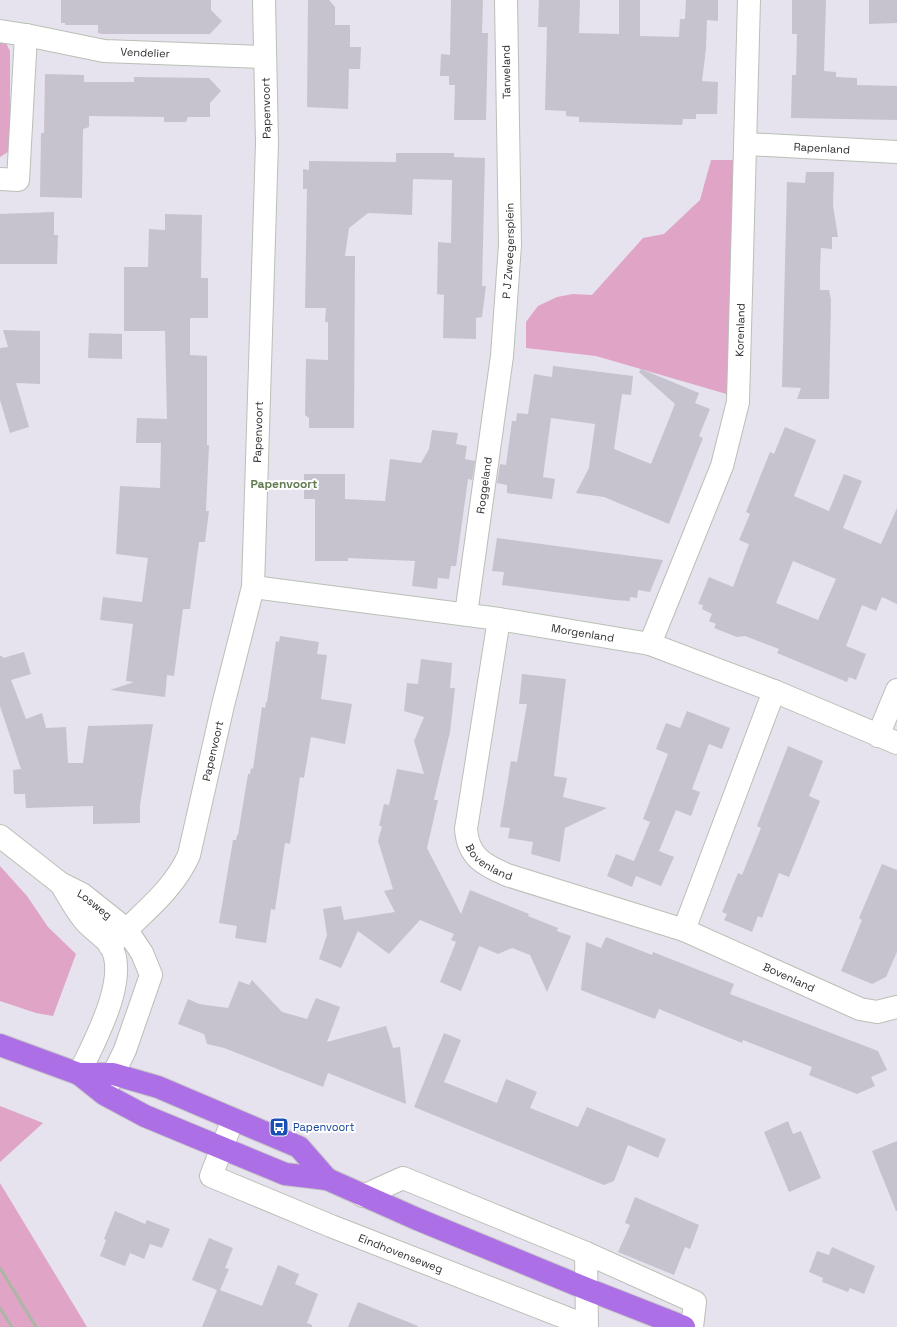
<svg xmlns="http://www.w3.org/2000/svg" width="897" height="1327" font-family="'Space Grotesk',sans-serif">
	<rect width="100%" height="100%" fill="#e6e2ee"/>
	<g fill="#dfa4c6">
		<path d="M0 41 6 43 10 51V143L8 152 0 157Z"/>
		<path d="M711 160H733L730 395 596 356 526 348V322L538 306 557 297 573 294 592 295 643 238 664 234 700 200Z"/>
		<path d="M0 866 27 896 48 927 76 954 53 1016 36 1013 0 1001Z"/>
		<path d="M0 1106 43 1123 0 1162Z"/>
		<path d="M0 1183 78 1312 87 1327H0Z"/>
	</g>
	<g fill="#c7c3ce" fill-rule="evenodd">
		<path d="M61 0H211V10L222 21 210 34H102L98 33V25H65V23H61Z"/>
		<path d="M308 0H329L335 7V25H350V47H361L360 69H349L348 109 307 107Z"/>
		<path d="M451 0H483L482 33H488L486 120H454L455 85H449V76H440L441 54 450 55Z"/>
		<path d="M539 0H580L579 33 619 34V0H640V36L679 37 680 19H685L686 0H718V21L707 20 706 49 702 81 718 82 717 114H696V119H683L682 125 610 123 579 122V117L566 116V111L545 110 547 27H538Z"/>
		<path d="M792 0H826L824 71 836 72V77L857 78V85L897 86V120L791 118 792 75H796L797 34H792Z"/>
		<path d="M869 0H897V23L869 24Z"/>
		<path d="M45 74 84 75V82H134V77L209 78 221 91 210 103V117H188L186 122H164V117L89 116V127L83 129 82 198 40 197 41 133H44Z"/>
		<path d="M396 153H454V157L485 158 482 286H486L482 317 476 318V339L443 338 444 295 437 294 438 242 451 243 452 180 413 179 412 215 368 213 349 228 345 256H355L354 428H309V418L305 415 306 359 328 360V322H325L326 308H305L307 189H303V169L309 170V161L396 162Z"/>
		<path d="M806 172H834L833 205 838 237H832V249L821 248 820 269V290H829L831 300 829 399H797L801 388 782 387 787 182 805 183Z"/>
		<path d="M54 212V235H58L57 264H0V214Z"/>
		<path d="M165 214 202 215 201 278H208V318H190V355L207 356V445H209L206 511H209L205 542H199L190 609H183L174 676 167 675 165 697 110 690 134 682 126 681 133 624 100 620 103 597 142 602 148 558 116 554 120 486 160 488 161 443H136L137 418 167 419 165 331H124V267H148L149 229 165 230Z"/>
		<path d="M3 330 40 331V384L16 383 29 427 10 433 0 400V348L8 347Z"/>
		<path d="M89 333 122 334V359L88 358Z"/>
		<path d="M553 366 633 376 631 395 622 394 614 449 651 464 675 404 639 372 641 369 699 393 695 403 710 409 699 436 703 438 669 524 604 497 576 493 589 468 595 424 551 418 543 477 555 479 552 499 507 493V485L497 483 500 464 506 465 512 421H516L517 413 528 414 534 374 552 377Z"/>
		<path d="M785 427 816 440 794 496 829 511 844 474 862 481 843 528 881 544 897 508V604L882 597 876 611 862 605 846 646 866 654 856 680 849 677 847 682 777 653 779 649 745 636 737 637 714 628 716 624 709 621 712 614 702 609 703 605 698 604 709 577 733 587 749 544 739 540 750 514 746 512 770 452 774 454ZM793 561 836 579 818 620 776 603Z"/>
		<path d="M432 430 458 433 456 444 467 446 465 459 475 461 472 480 468 479 456 566H451L449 579 438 578 437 589 412 586 415 561 348 558V561H315V499H304V474H345V499L385 501 390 459 421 463 429 449Z"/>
		<path d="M497 538 586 550 663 560 650 592 638 590 637 598 630 597V601L614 600 502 585 504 572 492 571Z"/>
		<path d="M280 636 319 642 317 654 327 655 321 699 352 704 345 744 311 737 304 778 300 777 290 844 285 843 275 910 271 909 266 943 235 938 237 926 219 923 233 840H236L237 835H238L248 774H250L251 768 253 769 262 707 265 708 266 702H267L276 641 279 642Z"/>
		<path d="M24 652 31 674 11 680 26 719 42 713 46 728 66 727 68 763H83L88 726 153 724 140 805V823L93 824V806L26 808 25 794H14L13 770 21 769 0 706V656H2L3 658Z"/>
		<path d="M421 659 452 663 450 688H455L450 732 434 800H438L427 848 461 914 470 890 529 914 528 916 558 928 557 931 571 936 547 992 530 955 512 948 498 954 479 946 461 991 440 982 456 942 451 940 454 934 420 920 389 954 358 931 341 968 319 959 327 935 323 909 341 906 344 920 395 912 384 891 393 889 378 841 382 826H379L384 804 389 805 397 769 424 774 414 741 424 717 404 711 407 683 418 684Z"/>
		<path d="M522 674 566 679 554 776 567 778 563 797 607 808 565 828 560 862 531 854 533 842 508 838 510 828 500 827 511 761 517 762 527 704H519Z"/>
		<path d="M687 711 730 728 722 749 709 744 692 789 700 792 691 816 676 810 659 851 674 857 661 886 636 876 632 887 607 876 616 854 634 861 650 822 643 819 668 754 656 749 666 723 680 728Z"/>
		<path d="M788 746 823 761 809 796 820 801 789 877 779 873 762 918 758 916 752 932 724 920 727 914 722 912 738 873 742 875 761 828 757 826Z"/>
		<path d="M882 864 897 870V952L886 977 872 984 841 971 862 920 859 918Z"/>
		<path d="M606 937 652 955 653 952 734 984 730 994 878 1051 887 1070 871 1077 875 1086 857 1094 809 1075 812 1067 743 1040 742 1043 659 1009 655 1019 581 990 586 942 601 948Z"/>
		<path d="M252 980 282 1012 307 1019 316 998 340 1007 327 1042 386 1026 393 1048 400 1047 406 1104 328 1073 323 1087 224 1048 207 1044 204 1034 178 1024 188 999 199 1004 228 1008 239 981 249 985Z"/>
		<path d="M444 1033 461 1040 444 1082 497 1103 506 1079 537 1092 530 1108 578 1127 587 1107 666 1139 658 1158 628 1145 614 1181 604 1185 414 1107Z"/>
		<path d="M788 1121 793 1134 801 1131 821 1178 789 1192 764 1132Z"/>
		<path d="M897 1141V1211H896L872 1151Z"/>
		<path d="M635 1197 699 1225 690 1249 685 1247 674 1275 618 1252 630 1225 625 1223Z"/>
		<path d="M115 1211 145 1224 147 1220 170 1229 162 1248 150 1244 144 1259 130 1253 125 1266 100 1256 106 1240 104 1239Z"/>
		<path d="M209 1238 233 1248 225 1268 229 1269 220 1290 262 1306 278 1265 299 1274 295 1284 318 1294 307 1323 312 1325V1327H202L217 1290 192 1280Z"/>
		<path d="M832 1247 875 1266 864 1294 850 1288 848 1292 822 1282 823 1278 809 1272 817 1251 829 1255Z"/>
		<path d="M358 1302 418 1326 417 1327H348Z"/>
	</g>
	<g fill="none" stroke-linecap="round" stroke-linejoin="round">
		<g stroke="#bac0b5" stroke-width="24">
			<g id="minor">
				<path id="s1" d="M0 31 26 35 104 51 265 57"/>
				<path id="s2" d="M746 144 897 152"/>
				<path d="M0 179 18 180 26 35"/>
				<path id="s3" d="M253 587 499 619 650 644 774 691 897 743"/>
				<path id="s4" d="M466 614 502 356 510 245 506 0"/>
				<path id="s5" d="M499 619 466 829C468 857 484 865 507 875L684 930 860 1009 877 1012 897 1007"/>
				<path id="s6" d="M650 644 722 466 738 402 749 0"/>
				<path d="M878 736 897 690"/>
				<path id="s7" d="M0 836 60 883 82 894 126 929 142 953 151 975 125 1050 105 1091"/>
				<path d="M61 884C68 896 75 909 84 920 91 929 103 935 110 945 131 977 93 1044 79 1074"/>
				<path d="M684 930 774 691"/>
				<path id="s8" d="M110 946C138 916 172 893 189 855L223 705 253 587 267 143 264 0"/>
				<path id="s9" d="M233 1119 211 1176 331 1226 587 1326 586 1253"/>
				<path d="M363 1196 403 1178 586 1253 695 1302 692 1327"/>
			</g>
		</g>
		<g stroke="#c4c4c4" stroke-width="24">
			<g id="major">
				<path d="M0 1045 79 1074 104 1094 145 1116 285 1174 327 1179 417 1219 587 1289 684 1327"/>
				<path d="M79 1074H113L158 1087 299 1147 327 1179"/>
			</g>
		</g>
		<use href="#minor" stroke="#fff" stroke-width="22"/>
		<use href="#major" stroke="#ad6fe6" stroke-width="22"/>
		<g stroke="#abb6a5" stroke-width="3">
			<path d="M0 1268 36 1327"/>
			<path d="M0 1308 12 1327"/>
		</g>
	</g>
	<defs>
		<g id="bus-square" transform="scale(1)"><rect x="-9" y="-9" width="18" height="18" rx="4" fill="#1a4fb4" stroke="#fff"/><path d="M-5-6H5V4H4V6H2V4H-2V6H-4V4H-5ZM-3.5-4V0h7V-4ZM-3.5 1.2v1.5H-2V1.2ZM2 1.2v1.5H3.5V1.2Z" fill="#fff"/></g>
	</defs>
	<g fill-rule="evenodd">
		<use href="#bus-square" x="279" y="1127"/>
	</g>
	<g text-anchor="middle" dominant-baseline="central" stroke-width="4" stroke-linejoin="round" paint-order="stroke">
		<g font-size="11" fill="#2e2e2e" stroke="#fff">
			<text stroke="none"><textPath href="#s1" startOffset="147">Vendelier</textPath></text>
			<text transform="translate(506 72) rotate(-91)">Tarweland</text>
			<text transform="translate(266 108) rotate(-91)">Papenvoort</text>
			<text stroke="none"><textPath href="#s2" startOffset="76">Rapenland</textPath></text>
			<text stroke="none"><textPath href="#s4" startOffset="366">P J Zweegersplein</textPath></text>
			<text stroke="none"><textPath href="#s6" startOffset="330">Korenland</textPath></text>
			<text stroke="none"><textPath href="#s8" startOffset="552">Papenvoort</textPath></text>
			<text stroke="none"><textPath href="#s4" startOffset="130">Roggeland</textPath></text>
			<text stroke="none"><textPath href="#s3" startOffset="333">Morgenland</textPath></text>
			<text stroke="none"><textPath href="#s8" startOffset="228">Papenvoort</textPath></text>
			<text stroke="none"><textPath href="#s5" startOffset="256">Bovenland</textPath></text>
			<text stroke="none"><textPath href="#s7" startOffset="117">Losweg</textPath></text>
			<text stroke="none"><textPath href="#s5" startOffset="579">Bovenland</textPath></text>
			<text stroke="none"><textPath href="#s9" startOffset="266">Eindhovenseweg</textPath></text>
		</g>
		<g font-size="11" fill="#164399" stroke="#fff" text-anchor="start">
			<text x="293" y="1127">Papenvoort</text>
		</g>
		<g font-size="12" font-weight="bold" fill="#637b51" stroke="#fff">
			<text x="284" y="484">Papenvoort</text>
		</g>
	</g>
</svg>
